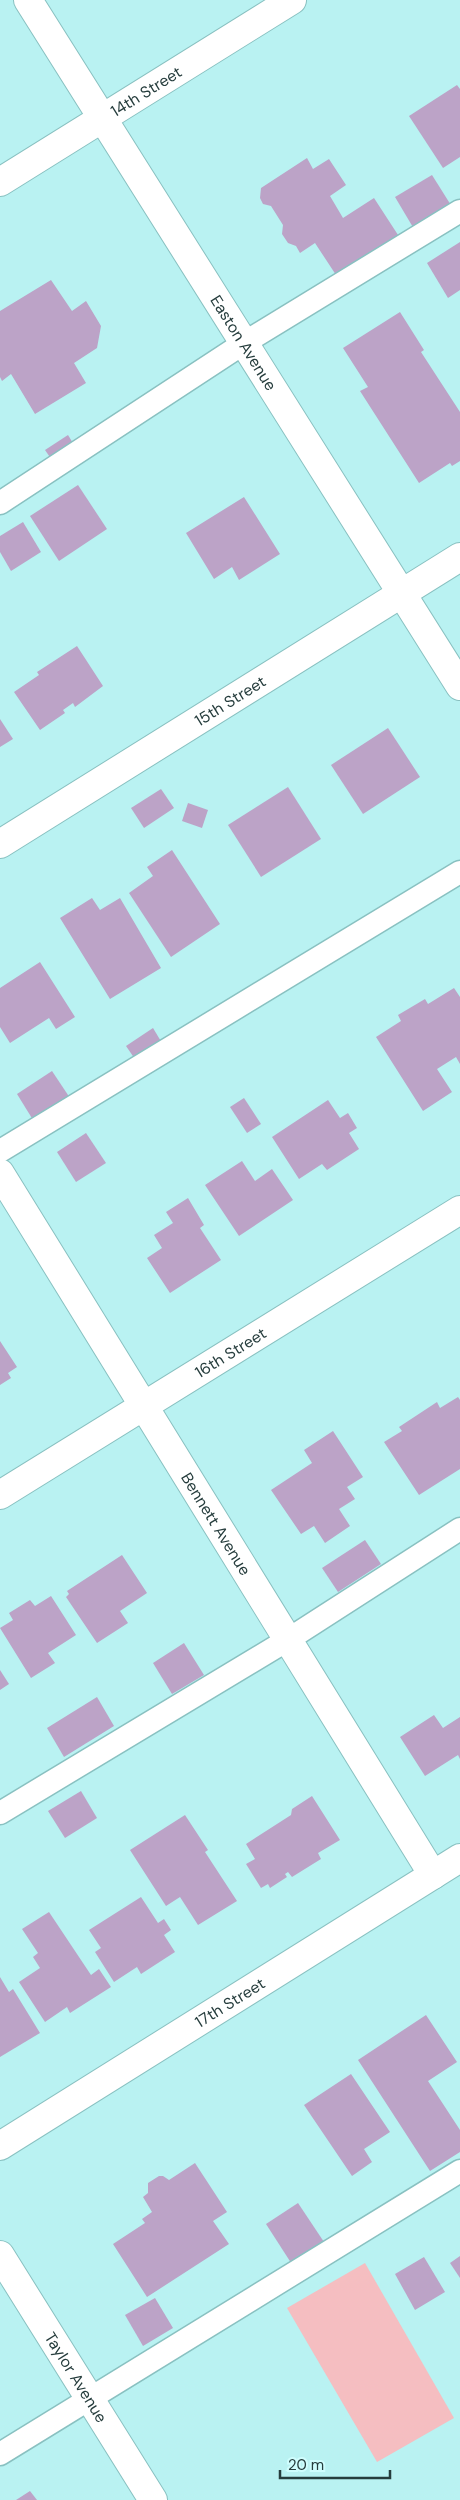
<svg xmlns="http://www.w3.org/2000/svg" width="460" height="2500" font-family="'DM Sans',sans-serif">
	<rect width="100%" height="100%" fill="#b9f2f2"/>
	<path fill="#f5bec1" d="M365 2263 454 2418 377 2462 287 2308Z"/>
	<g fill="#bca3c7">
		<path d="M457 85 460 89V157L443 168 409 116Z"/>
		<path d="M307 158 313 169 329 159 346 185 330 196 343 218 374 198 400 238 338 278 315 243 300 253 296 246 288 243 282 234 283 225 271 206 263 204 260 198 261 188Z"/>
		<path d="M432 175 454 210 417 234 395 197Z"/>
		<path d="M460 242V290L448 298 427 263Z"/>
		<path d="M51 280 72 311 86 301 101 326 97 348 74 363 86 383 35 414 11 374 2 381 0 377V311Z"/>
		<path d="M400 312 424 350 421 352 460 412V461L452 466 450 463 419 483 360 391 368 387 343 348Z"/>
		<path d="M68 435 76 448 54 463 45 450Z"/>
		<path d="M78 485 107 529 59 561 30 516Z"/>
		<path d="M244 497 280 554 239 580 232 567 214 579 186 533Z"/>
		<path d="M23 522 41 552 11 571 0 552V536Z"/>
		<path d="M77 646 103 686 75 707 73 703 63 710 65 713 40 730 14 692 39 675 37 672Z"/>
		<path d="M0 719 13 739 0 747Z"/>
		<path d="M388 728 420 777 363 814 331 765Z"/>
		<path d="M288 787 321 839 261 877 228 825Z"/>
		<path d="M161 789 174 808 144 828 131 808Z"/>
		<path d="M188 803 208 810 202 828 182 821Z"/>
		<path d="M172 850 220 924 171 957 129 893 153 876 147 867Z"/>
		<path d="M92 898 100 910 120 898 161 968 110 999 60 918Z"/>
		<path d="M40 962 75 1017 56 1029 49 1018 10 1043 0 1027V988Z"/>
		<path d="M454 988 460 997V1064L456 1057 437 1069 452 1092 423 1111 376 1037 401 1021 398 1015 425 999 428 1004Z"/>
		<path d="M153 1028 165 1048 139 1065 126 1046Z"/>
		<path d="M52 1071 74 1104 38 1128 17 1094Z"/>
		<path d="M244 1098 261 1124 247 1133 230 1107Z"/>
		<path d="M328 1100 340 1118 348 1113 357 1128 349 1133 359 1149 327 1170 322 1164 299 1179 272 1137Z"/>
		<path d="M86 1133 106 1163 76 1182 57 1152Z"/>
		<path d="M242 1161 255 1181 272 1169 293 1200 239 1236 205 1185Z"/>
		<path d="M188 1198 204 1225 200 1228 221 1260 170 1293 147 1258 162 1248 154 1235 173 1223 166 1212Z"/>
		<path d="M0 1341 17 1367 8 1373 11 1378 0 1385Z"/>
		<path d="M458 1397 460 1400V1469L419 1495 384 1442 402 1431 399 1427 437 1402 440 1408Z"/>
		<path d="M333 1431 363 1477 347 1487 355 1499 339 1509 350 1526 325 1543 314 1526 301 1534 271 1490 312 1463 304 1450Z"/>
		<path d="M365 1540 381 1564 338 1592 322 1568Z"/>
		<path d="M122 1555 147 1593 120 1611 128 1623 97 1643 66 1597 69 1594 67 1591Z"/>
		<path d="M51 1596 76 1635 48 1653 55 1663 31 1678 0 1628 13 1620 9 1613 30 1600 35 1606Z"/>
		<path d="M184 1643 204 1675 172 1694 153 1663Z"/>
		<path d="M0 1670 9 1684 0 1690Z"/>
		<path d="M97 1697 114 1726 64 1757 47 1728Z"/>
		<path d="M434 1715 443 1728 460 1717V1759L458 1755 425 1776 400 1737Z"/>
		<path d="M81 1791 97 1818 65 1838 48 1811Z"/>
		<path d="M312 1796 340 1840 318 1853 321 1859 292 1877 288 1872 285 1874 287 1877 270 1888 268 1884 261 1888 246 1864 255 1859 246 1844 291 1815 292 1809Z"/>
		<path d="M185 1815 208 1850 205 1852 237 1901 198 1925 180 1897 166 1906 130 1850Z"/>
		<path d="M141 1897 158 1923 164 1919 171 1930 164 1935 175 1952 141 1974 137 1967 114 1982 95 1952 101 1948 89 1930Z"/>
		<path d="M49 1912 91 1975 99 1969 111 1987 70 2013 67 2007 45 2022 19 1982 40 1968 33 1957 38 1953 22 1929Z"/>
		<path d="M0 1977 9 1992 13 1989 40 2033 0 2057Z"/>
		<path d="M426 2015 457 2062 428 2081 460 2130V2152L430 2171 358 2060Z"/>
		<path d="M351 2074 390 2132 364 2149 372 2162 352 2176 304 2105Z"/>
		<path d="M195 2163 227 2212 213 2221 229 2244 147 2297 113 2244 145 2223 142 2219 152 2212 143 2197 148 2193V2183L159 2176H163L169 2180Z"/>
		<path d="M298 2203 328 2248 295 2269 266 2224Z"/>
		<path d="M460 2256V2278L450 2263Z"/>
		<path d="M424 2257 445 2292 415 2310 395 2274Z"/>
		<path d="M155 2298 173 2328 143 2346 125 2315Z"/>
		<path d="M30 2491 37 2500H16Z"/>
	</g>
	<g fill="none" stroke-linecap="round" stroke-linejoin="round">
		<g stroke="#89c1c1" stroke-width="25">
			<g id="lane">
				<path d="M0 503 244 343 460 211"/>
				<path d="M0 1151 460 872"/>
				<path d="M0 1813 289 1639 460 1529"/>
				<path d="M0 2454 460 2171"/>
			</g>
		</g>
		<g stroke="#89c1c1" stroke-width="30">
			<g id="street">
				<path id="s1" d="M28 0 460 686"/>
				<path id="s2" d="M0 844 460 557"/>
				<path id="s3" d="M0 1173 433 1875"/>
				<path id="s4" d="M0 1495 460 1210"/>
				<path id="s5" d="M0 2146 460 1858"/>
				<path id="s6" d="M0 2255 153 2500"/>
			</g>
		</g>
		<g stroke="#89c1c1" stroke-width="30">
			<g id="secondary">
				<path id="s7" d="M0 182 292 0"/>
			</g>
		</g>
		<use href="#lane" stroke="#fff" stroke-width="22"/>
		<use href="#street" stroke="#fff" stroke-width="28"/>
		<use href="#secondary" stroke="#fff" stroke-width="28"/>
	</g>
	<g text-anchor="middle" dominant-baseline="central" stroke-width="5" stroke-linejoin="round" paint-order="stroke">
		<g font-size="16" fill="#263d3d" stroke="#cffdfd">
			<text stroke="none"><textPath href="#s7" startOffset="172">14th Street</textPath></text>
			<text stroke="none"><textPath href="#s1" startOffset="405">Easton Avenue</textPath></text>
			<text stroke="none"><textPath href="#s2" startOffset="271">15th Street</textPath></text>
			<text stroke="none"><textPath href="#s4" startOffset="271">16th Street</textPath></text>
			<text stroke="none"><textPath href="#s3" startOffset="412">Bennett Avenue</textPath></text>
			<text stroke="none"><textPath href="#s5" startOffset="271">17th Street</textPath></text>
			<text stroke="none"><textPath href="#s6" startOffset="144">Taylor Avenue</textPath></text>
		</g>
	</g>
	<path d="M280 2470v8h110v-8" fill="none" stroke="#263d3d" stroke-width="2.5"/>
	<text x="288" y="2470" font-size="15" fill="#263d3d" stroke="#cffdfd" stroke-width="4" paint-order="stroke">20 m</text>
</svg>
